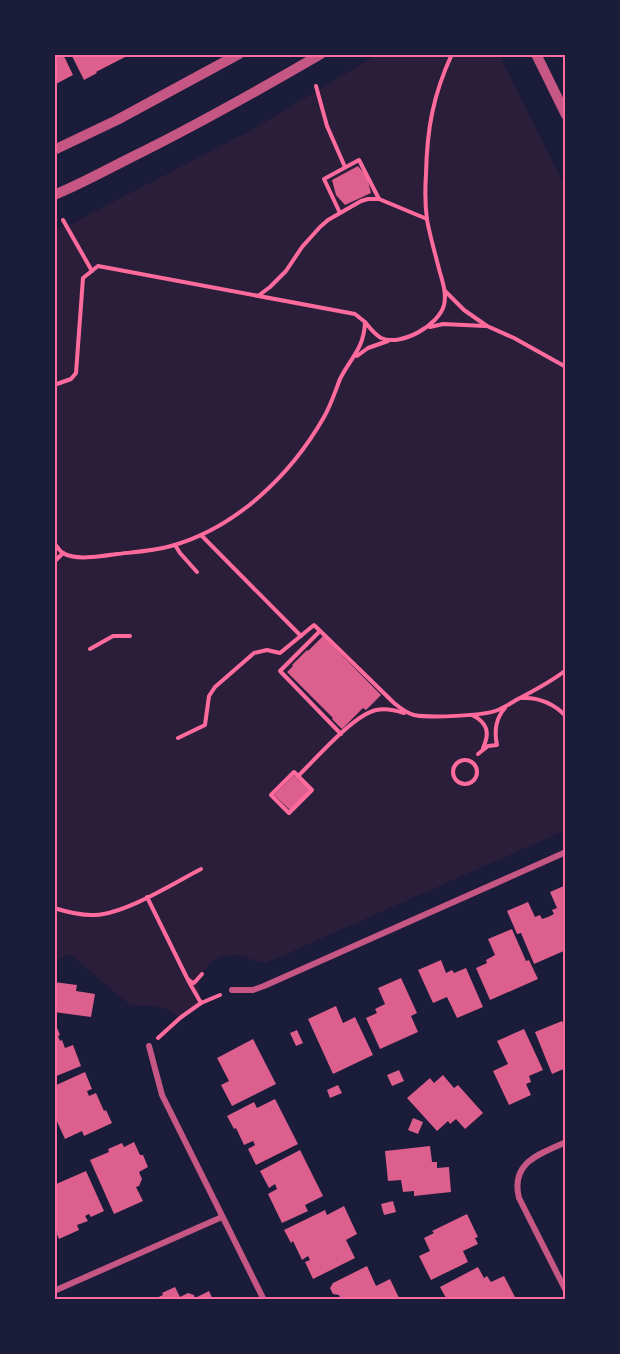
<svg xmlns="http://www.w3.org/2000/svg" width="620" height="1354" font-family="Mulish,sans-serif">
	<rect width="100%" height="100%" fill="#1b1b3a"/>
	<path fill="#2a1e3b" d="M378 54H499L566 188V830L266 963C254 962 245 955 233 955 206 955 195 979 201 1003L180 1018C161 1003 152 1007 130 1005L70 954 54 961V230L73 223 255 128Z"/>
	<g fill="#dd5f8e">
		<path d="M54 54H63L73 75 54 85Z"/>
		<path d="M71 54H131L96 72 97 73 84 80Z"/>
		<path d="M358 166 367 177 371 193 345 205 336 195 332 180Z"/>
		<path d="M323 636 381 695 366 710 363 708 342 729 332 719 333 718 287 672 293 666 292 665 307 650 308 651Z"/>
		<path d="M294 775 310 790 290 810 274 795Z"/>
		<path d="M566 885V950L534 964 521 933 517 934 507 911 528 902 535 917 540 915 542 919 548 917 554 914 552 910 557 908 550 892Z"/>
		<path d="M512 929 526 961 529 960 538 979 490 1000 476 968 487 963 486 960 495 955 488 939Z"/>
		<path d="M441 960 446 973 452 970 454 973 466 968 483 1007 457 1018 447 997 433 1003 418 970Z"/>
		<path d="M401 978 417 1013 411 1016 418 1032 380 1049 366 1018 377 1013 375 1009 385 1004 378 988Z"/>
		<path d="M54 982 77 985 76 991 95 994 91 1017 54 1012Z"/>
		<path d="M336 1006 343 1023 355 1017 373 1055 333 1074 308 1019Z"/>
		<path d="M54 1020 60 1035 58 1036 60 1041 62 1040 65 1048 73 1045 81 1066 54 1077Z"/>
		<path d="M562 1021 566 1030V1068L552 1074 535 1032Z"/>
		<path d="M524 1029 543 1070 529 1076 531 1082 526 1084 531 1095 509 1105 493 1071 508 1064 497 1041Z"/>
		<path d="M297 1030 303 1043 296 1046 290 1033Z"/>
		<path d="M253 1039 276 1084 232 1106 221 1085 229 1081 217 1058Z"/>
		<path d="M399 1070 404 1081 392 1086 387 1075Z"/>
		<path d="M85 1072 92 1089 87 1091 89 1096 96 1093 104 1111 106 1110 112 1123 84 1136 82 1131 65 1139 54 1115V1086Z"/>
		<path d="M443 1075 454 1088 458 1085 483 1113 465 1129 456 1119 450 1124 448 1121 437 1131 407 1098 430 1078 434 1083Z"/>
		<path d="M338 1085 342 1093 330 1098 327 1090Z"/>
		<path d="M275 1099 298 1144 256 1165 248 1149 255 1145 253 1141 244 1145 236 1128 234 1129 227 1116 254 1102 257 1108Z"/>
		<path d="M413 1118 423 1122 418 1134 408 1130Z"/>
		<path d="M134 1142 140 1155H143L148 1167 139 1172 142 1179 139 1186 136 1187 143 1201 114 1214 90 1160 109 1152 108 1149 122 1143 124 1147Z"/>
		<path d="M430 1146 432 1162H437V1168L449 1167 451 1192 414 1196V1191L403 1192 401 1180 388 1181 385 1151Z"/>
		<path d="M300 1150 323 1196 305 1205 308 1211 282 1223 268 1194 277 1189 275 1184 269 1188 260 1171Z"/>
		<path d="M86 1171 104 1211 91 1217 89 1214 85 1216 88 1221 77 1225 79 1230 59 1239 54 1227V1185Z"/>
		<path d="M393 1201 396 1212 384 1215 381 1204Z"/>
		<path d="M344 1206 357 1234 346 1240 355 1258 313 1279 305 1262 310 1260 308 1256 302 1260 293 1241 291 1243 284 1230 325 1210 327 1215Z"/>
		<path d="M467 1214 478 1237 475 1238 478 1244 463 1251 468 1262 431 1280 419 1256 430 1251 424 1238 434 1233 432 1231Z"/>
		<path d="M367 1266 376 1286 390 1279 400 1300H341L339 1295 333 1294 330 1288 333 1283Z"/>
		<path d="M478 1267 484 1278 487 1276 491 1282 504 1276 515 1297 510 1300H447L440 1287Z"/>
		<path d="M175 1287 180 1297 188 1293 194 1295 195 1298 209 1291 213 1300H152L163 1295 162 1293Z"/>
	</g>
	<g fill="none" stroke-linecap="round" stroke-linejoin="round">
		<g stroke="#ff6b9d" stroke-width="4">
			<path d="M316 86 327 126 345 167"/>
			<path d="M340 213 324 179 359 160 379 199"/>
			<path d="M63 220 92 271"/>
			<path d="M445 291 464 310 487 326 514 338 566 367"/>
			<path d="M258 296 270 287 286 271 302 247 320 227 328 220 361 201 368 199H379L427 219"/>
			<path d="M430 327 443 324 485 326"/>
			<path d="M357 356 368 348 388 341"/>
			<path d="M54 385 71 379 76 373 83 278 98 266 355 314 365 322"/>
			<path d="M201 535 301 636"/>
			<path d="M54 543C57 546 59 551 63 553 75 561 103 556 117 554 135 552 153 551 171 546 236 528 291 475 324 417 331 405 335 392 340 379 351 357 364 349 365 322 369 327 374 334 381 338 401 347 439 325 444 305 447 293 442 280 439 269 435 253 430 236 427 220 425 205 425 189 426 174 427 129 433 95 452 54"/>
			<path d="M175 545 180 553 197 572"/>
			<path d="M54 562 63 553"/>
			<path d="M320 631 280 671 341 734"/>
			<path d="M90 649 113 636H130"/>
			<path d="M522 698C539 697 554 704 566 716"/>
			<path d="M472 715C488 723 490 733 483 748"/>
			<path d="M178 738 205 725 209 696 215 687 254 653 267 650 280 653 314 625 394 703C400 708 406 713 414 715 429 718 484 716 498 710 505 707 511 703 518 699 535 690 551 682 566 670"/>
			<path d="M478 754 488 746 497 745C494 731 495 719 505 708"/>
			<circle cx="465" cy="772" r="12"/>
			<path d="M294 772 312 790 289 813 271 795Z"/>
			<path d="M298 776C317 758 352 716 376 710 386 708 395 710 404 713"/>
			<path d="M147 897 189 982 201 1003"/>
			<path d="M54 908C67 912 81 916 95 915 125 914 174 883 201 869"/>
			<path d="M189 980 191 982 194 983 202 974"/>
			<path d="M158 1038 180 1018 201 1003 220 995"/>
		</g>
		<g stroke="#c65784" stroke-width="6">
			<path d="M232 990H253L264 986 566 852"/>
			<path d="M149 1046 162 1095 264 1300"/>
			<path d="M566 1142C540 1154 510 1162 519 1198L566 1291"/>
			<path d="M54 1291 222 1217"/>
		</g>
		<g stroke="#c65784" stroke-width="10">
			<path d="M536 54 566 115"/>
			<path d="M54 150 117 120 239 54"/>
			<path d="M54 195C81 184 106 170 132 157 197 125 259 90 321 54"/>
		</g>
	</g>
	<rect width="620" height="1354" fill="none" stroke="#1b1b3a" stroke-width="111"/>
	<rect x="56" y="56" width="508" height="1242" fill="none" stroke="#ff6b9d" stroke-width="2"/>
</svg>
